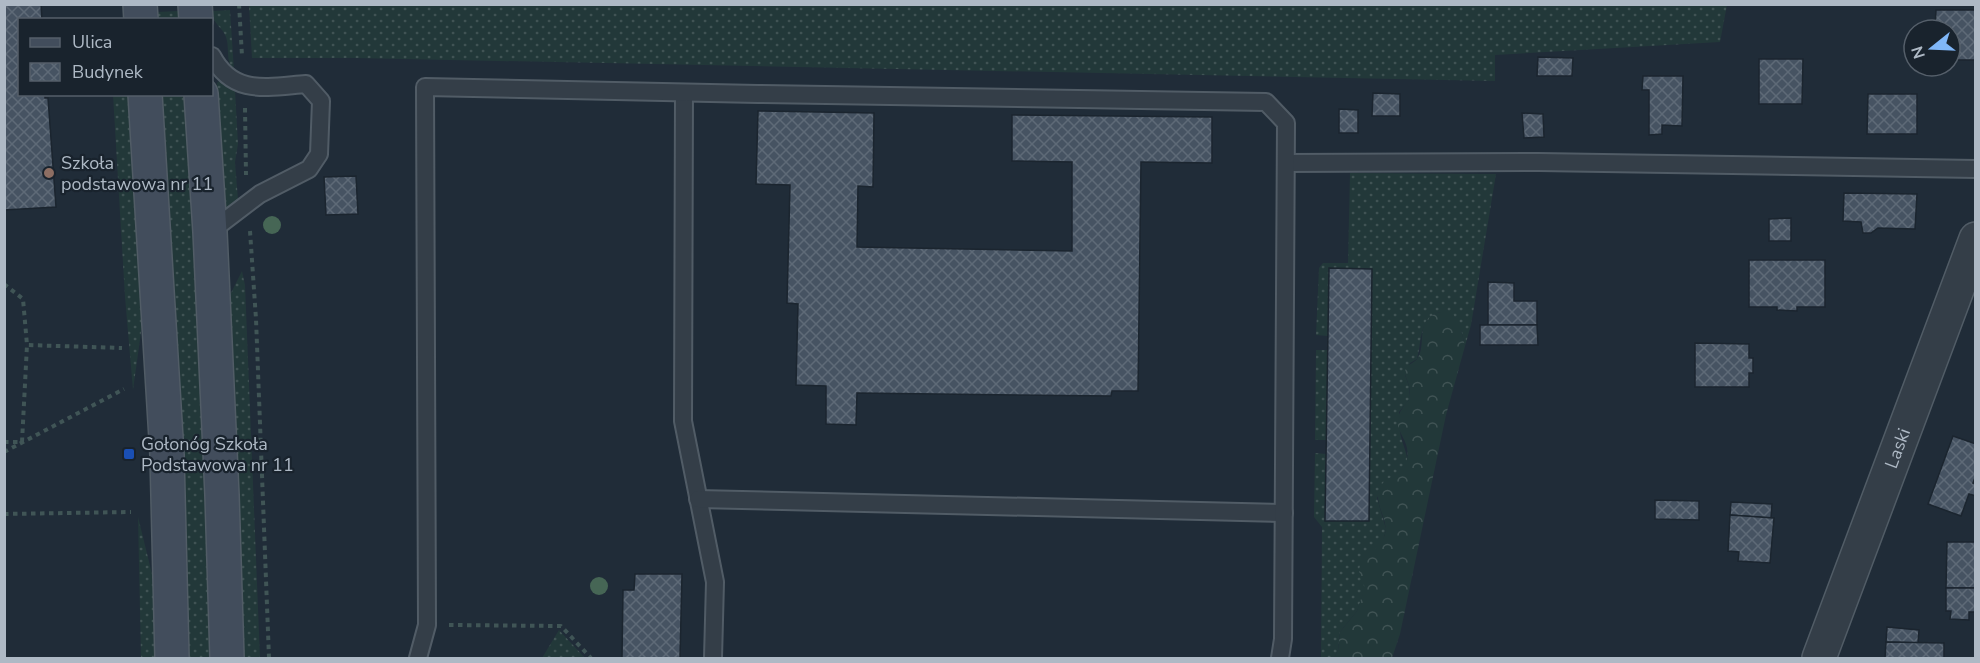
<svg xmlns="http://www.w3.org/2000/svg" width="1980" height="663" font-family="'Nunito Sans',sans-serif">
	<defs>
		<pattern id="grass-dots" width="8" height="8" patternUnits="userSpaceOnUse" patternTransform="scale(1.5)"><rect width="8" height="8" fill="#223839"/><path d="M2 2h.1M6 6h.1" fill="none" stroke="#405354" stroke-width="1.8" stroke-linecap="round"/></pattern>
		<pattern id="forest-crowns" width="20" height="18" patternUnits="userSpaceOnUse" patternTransform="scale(1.5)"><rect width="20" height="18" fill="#223839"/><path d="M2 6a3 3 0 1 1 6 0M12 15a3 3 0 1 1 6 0" fill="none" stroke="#405354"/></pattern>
		<pattern id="building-cross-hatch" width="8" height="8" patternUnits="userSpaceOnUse" patternTransform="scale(1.5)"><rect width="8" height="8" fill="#465362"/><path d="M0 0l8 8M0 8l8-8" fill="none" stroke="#5e6a77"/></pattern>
	</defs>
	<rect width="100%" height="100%" fill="#202c38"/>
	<g fill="url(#grass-dots)">
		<path d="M249 5V4L1727 5 1720 42 1495 55V81L355 58H252Z"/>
		<path d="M230 10 234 71C225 61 230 49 226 37 222 26 213 25 212 11Z"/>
		<path d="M179 11V19H157L156 12Z"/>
		<path d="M219 81 235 90 238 144 235 162 238 200 228 210 224 208 217 83Z"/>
		<path d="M113 95H129L142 325 133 390 125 297Z"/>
		<path d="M162 95H184L204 416 210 658H189L179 375Z"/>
		<path d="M1350 173 1496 174 1471 325 1465 346 1461 330 1440 312C1419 317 1422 341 1417 359L1410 363 1405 375 1409 386V400L1399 412C1399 418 1399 425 1400 432 1403 452 1420 469 1388 479L1377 498 1386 529 1384 537 1357 611 1340 632 1338 650 1334 658H1321L1322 527 1314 517 1315 453 1326 454 1325 520 1369 521 1372 269H1329L1328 336 1316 335 1319 268 1323 263H1348Z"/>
		<path d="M242 271 245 285 260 658H244L230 295Z"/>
		<path d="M1316 350H1328L1326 440H1315Z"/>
		<path d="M138 517 155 586V658H141Z"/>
		<path d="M559 630 585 658H542Z"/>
	</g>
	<path fill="url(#forest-crowns)" d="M1440 312 1453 314 1461 330 1465 346 1446 415 1400 634 1392 658H1334L1338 650 1340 632 1357 611 1365 587C1347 559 1376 555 1384 537 1391 521 1372 504 1380 488 1386 473 1403 480 1407 459 1412 434 1382 429 1409 400 1409 396 1410 390 1409 386 1408 381 1405 377 1405 372 1406 364 1413 364 1417 359 1428 344 1413 319 1440 312Z"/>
	<g fill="url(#building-cross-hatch)" stroke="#1b252f" stroke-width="1.5">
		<path d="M4 4H41L42 20H20V94H45V98H48L56 207 4 210Z"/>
		<path d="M1936 10H1976V60H1950V30H1927V28H1935Z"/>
		<path d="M1538 57 1573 58 1572 76H1537Z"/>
		<path d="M1759 59H1803L1802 104H1759Z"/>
		<path d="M1643 76H1683L1682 126 1662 125V134L1649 135V90H1642Z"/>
		<path d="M1373 93 1400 94V116H1372Z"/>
		<path d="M1868 94H1917V134H1867Z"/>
		<path d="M1339 109 1358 110V133H1339Z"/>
		<path d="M758 111 874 113 873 187 858 186 857 247 1072 251V162L1012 161V115L1212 117V163L1141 162 1138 391H1112L1111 396 857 393 856 425 826 424V386L796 385 798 304 787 303 790 185 756 184Z"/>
		<path d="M1522 113 1543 114 1544 137 1524 138Z"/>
		<path d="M356 176 358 214 326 215 324 177Z"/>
		<path d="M1844 193 1917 194 1915 229 1878 228 1871 233H1863L1861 222 1843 221Z"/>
		<path d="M1791 218V241H1769V219Z"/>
		<path d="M1749 260H1825V307H1797V311L1777 310V307H1749Z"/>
		<path d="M1329 268 1372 269 1369 521H1325Z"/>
		<path d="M1488 282 1514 283V301H1537V325H1488Z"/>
		<path d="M1480 325H1537L1538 345H1480Z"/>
		<path d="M1695 343 1749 344V358H1753V373H1749V387H1695Z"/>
		<path d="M1953 436 1976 444V475L1973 483 1976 484V496L1969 494 1961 516 1928 504Z"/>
		<path d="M1655 500 1699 501V520L1655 519Z"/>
		<path d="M1731 502 1772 504 1771 518 1730 515Z"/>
		<path d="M1730 515 1774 518 1770 563 1738 561 1739 552 1728 551Z"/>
		<path d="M1947 542H1976V588H1946Z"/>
		<path d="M635 574H682L680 658H622L623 590H634Z"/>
		<path d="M1946 588H1976V612H1969V620L1950 619 1951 611H1946Z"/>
		<path d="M1887 627 1919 630 1918 643 1886 642Z"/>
		<path d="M1886 642 1944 643V658H1885Z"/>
	</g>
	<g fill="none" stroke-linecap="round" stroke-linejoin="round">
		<g stroke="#515c66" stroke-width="20">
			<g id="lane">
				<path d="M684 93 683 421 715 582 713 658"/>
				<path d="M1286 163 1539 162 1976 169"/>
				<path d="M210 232 260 194 309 169 319 154 321 101 306 84C267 87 233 96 212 56"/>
				<path d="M698 499 1284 513"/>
				<path d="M418 658 427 625 425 87 758 94 1266 102 1286 123 1283 639 1280 658"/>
			</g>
		</g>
		<g stroke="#515c66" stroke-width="36">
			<g id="street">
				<path id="s1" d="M1819 658 1976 239"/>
			</g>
		</g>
		<g stroke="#515c66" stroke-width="36">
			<g id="secondary">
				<path d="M140 4 141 20"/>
				<path d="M195 4 196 20"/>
				<path d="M145 94 167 455 172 658"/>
				<path d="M201 94 210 232 222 495 227 658"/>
			</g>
		</g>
		<g stroke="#405556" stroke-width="4" stroke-dasharray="4.5 4.5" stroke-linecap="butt">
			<path d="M239 4 242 56"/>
			<path d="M245 108 246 175"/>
			<path d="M250 231 256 319 269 658"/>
			<path d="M4 284 23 299 27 345"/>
			<path d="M4 442H22L27 345 122 348"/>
			<path d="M4 452 124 389"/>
			<path d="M4 514 131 512"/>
			<path d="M449 625 561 626 591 658"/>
		</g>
		<use href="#lane" stroke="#343e48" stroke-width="16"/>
		<use href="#street" stroke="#343e48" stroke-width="33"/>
		<use href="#secondary" stroke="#424d5c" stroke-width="33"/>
	</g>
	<g fill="#466655">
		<circle cx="272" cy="225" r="9"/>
		<circle cx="599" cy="586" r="9"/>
	</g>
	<circle fill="#8d6e63" stroke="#19232d" stroke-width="2" cx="49" cy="173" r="6"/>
	<rect fill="#1a4fb4" stroke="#19232d" stroke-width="2" x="123" y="448" width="12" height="12" rx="3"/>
	<g text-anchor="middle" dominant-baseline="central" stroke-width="4.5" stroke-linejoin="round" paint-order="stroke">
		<g font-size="18" fill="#aeb9c5" stroke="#19232d" text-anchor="start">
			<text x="61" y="163">Szkoła<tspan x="61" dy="21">podstawowa nr 11</tspan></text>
			<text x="141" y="444">Gołonóg Szkoła<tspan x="141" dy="21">Podstawowa nr 11</tspan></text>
		</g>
		<g font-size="18" fill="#aeb9c5" stroke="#19232d">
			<text stroke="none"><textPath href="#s1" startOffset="224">Laski</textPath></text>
		</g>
	</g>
	<rect width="1980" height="663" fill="none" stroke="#aeb9c5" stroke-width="12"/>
	<rect x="18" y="18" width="195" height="78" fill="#19232d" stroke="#555f6a" stroke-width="1.5"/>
	<rect x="30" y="38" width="30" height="9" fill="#424d5c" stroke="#555f6a" stroke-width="1.5"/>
	<text x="72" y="48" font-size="18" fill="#aeb9c5">Ulica</text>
	<rect x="30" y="63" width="30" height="18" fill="url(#building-cross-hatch)" stroke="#555f6a" stroke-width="1.5"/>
	<text x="72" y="78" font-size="18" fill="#aeb9c5">Budynek</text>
	<g transform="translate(1932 48) rotate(252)"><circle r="28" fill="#19232d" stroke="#555f6a" stroke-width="1.5"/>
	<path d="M0-4.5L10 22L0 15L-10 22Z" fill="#80b7f8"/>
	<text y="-9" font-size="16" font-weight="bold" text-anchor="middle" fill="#aeb9c5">N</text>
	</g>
</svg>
